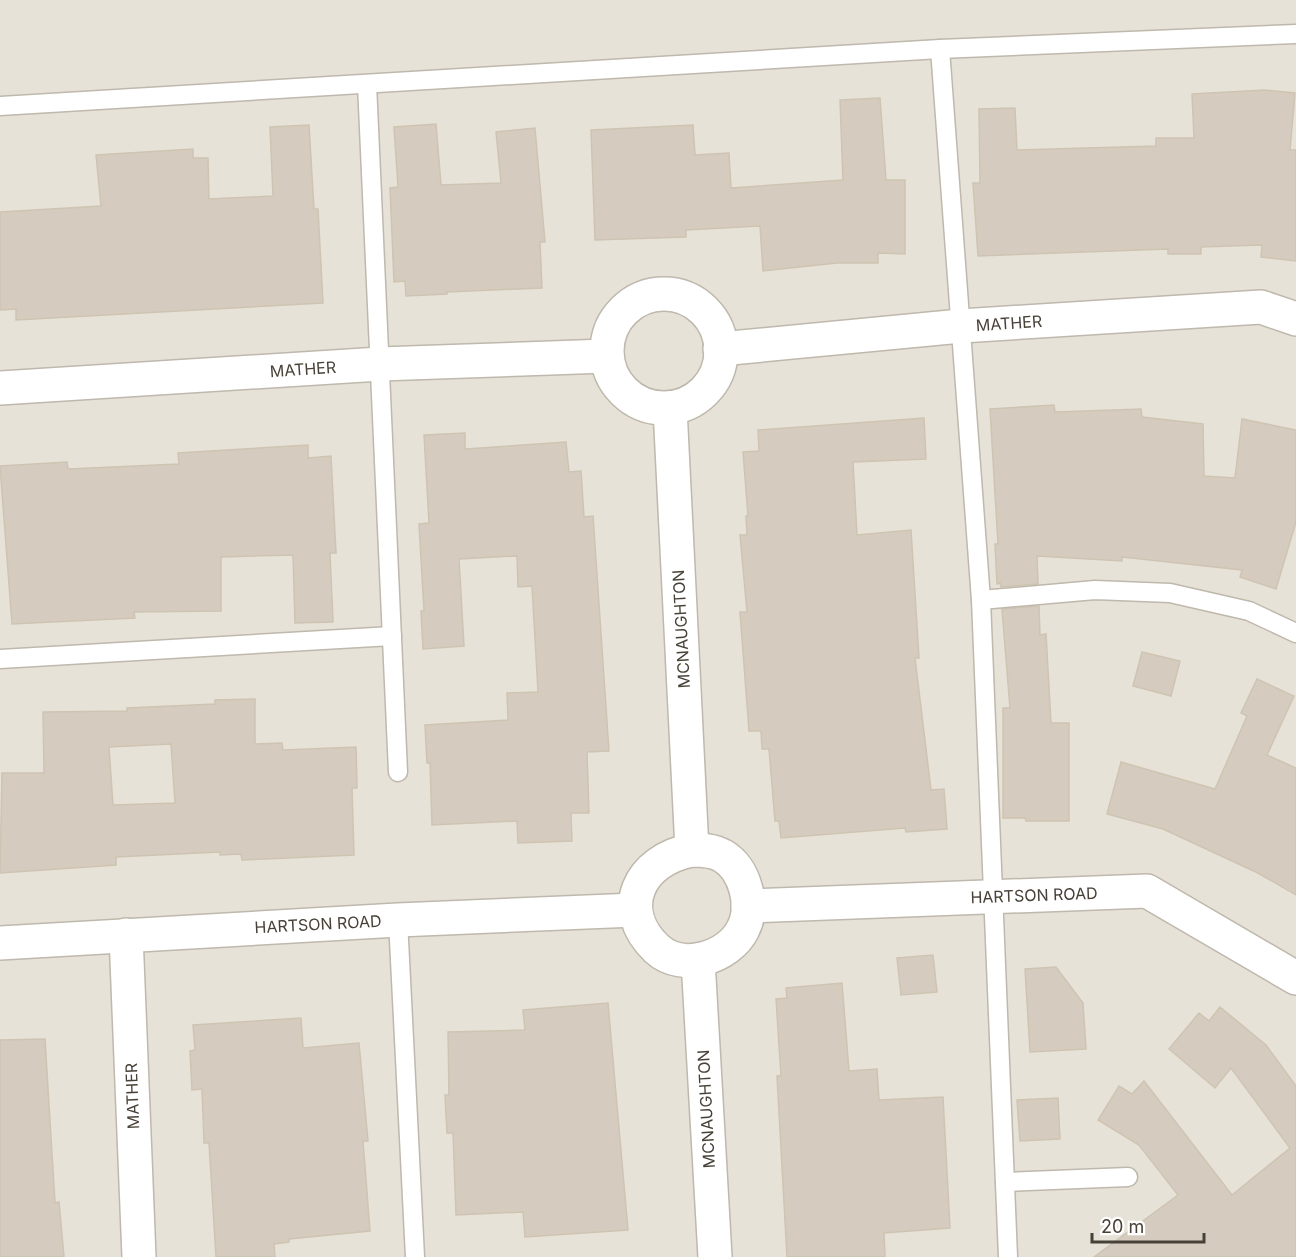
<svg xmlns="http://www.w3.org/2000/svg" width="1296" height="1257" font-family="Inter,sans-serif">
	<rect width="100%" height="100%" fill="#f4f0e9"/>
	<rect fill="#e7e2d7" x="0" y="0" width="1296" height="1257"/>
	<g fill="#d5ccbf" stroke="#cfc4b2" stroke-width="1.5" fill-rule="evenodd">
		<path d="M1265 90 1295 93 1290 150H1296V261L1261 257 1262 245 1201 247V254H1168V249L978 256 973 183H980L979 109 1015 108 1017 150 1156 146V138H1194L1192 94Z"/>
		<path d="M880 98 886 180H905V254L878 253V263H837L763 271 760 226 686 230V237L595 240 591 130 693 125 695 155 729 153 731 188 843 180 840 100Z"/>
		<path d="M436 124 441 185 501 183 496 132 535 128 545 242H540L542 288 447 292V294L406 296 405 281 394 282 390 188 398 187 394 127Z"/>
		<path d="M309 125 314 209H318L323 303 16 320V309L0 310V212L101 206 96 155 193 149V158H208L209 199 273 196 270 127Z"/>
		<path d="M1054 405 1055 412 1141 409 1142 417 1203 424 1204 476 1235 478 1242 419 1296 430V522L1276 589 1240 577 1242 570 1122 557V561L1037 556 1038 584 1001 587 1000 583 997 584 995 544H998L990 409Z"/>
		<path d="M924 418 926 459 853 462 857 535 911 530 919 658H915L931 790 944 789 947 829 906 832 905 828 781 838 779 821H775L769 749H762L761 731H749L740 612H747L740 535H747L746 516H748L743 452 759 451 758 430Z"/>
		<path d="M465 433V449L566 442 569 472 581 471 584 517 593 516 609 751 587 752 589 813H571L572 841 518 843 517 821 432 825 430 763H427L425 725 508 720 507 693 538 692 532 586 518 587 517 556 459 559 464 646 423 649 421 611H424L419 524 429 523 424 435Z"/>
		<path d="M308 445V458L331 456 336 553H330L333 622 295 623 293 555 221 557V611L134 612 135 618 12 624 0 466 67 462 68 469 179 464 178 453Z"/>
		<path d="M1039 606 1040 635 1046 634 1051 723H1069V821H1026L1025 818H1003V708H1010L1002 609Z"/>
		<path d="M1142 652 1180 661 1171 696 1133 686Z"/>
		<path d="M1257 679 1294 696 1267 755 1296 768V895L1258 873 1163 829 1107 814 1121 762 1215 789 1247 716 1241 713Z"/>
		<path d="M255 699V744L282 743 283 750 356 747 357 788H352L354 855 242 860 241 854 220 855V852L116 857V865L0 873 2 773H44L43 712 127 711V708L215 704V700ZM171 744 175 803 113 805 109 747Z"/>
		<path d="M933 955 937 992 901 995 897 958Z"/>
		<path d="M1056 967 1083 1003 1086 1049 1030 1052 1025 969Z"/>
		<path d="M842 983 849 1071 877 1069 879 1100 943 1097 950 1228 884 1233 885 1257H787L777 1076H781L776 999 787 998 786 988Z"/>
		<path d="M608 1003 628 1230 525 1237 523 1212 456 1215 453 1133H447L445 1095H449L448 1032 525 1030 523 1010Z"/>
		<path d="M1220 1007 1266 1045 1296 1086V1257H1094L1178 1195 1139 1145 1098 1120 1119 1086 1132 1094 1144 1081 1232 1195 1290 1148 1231 1068 1215 1088 1169 1049 1199 1013 1209 1021Z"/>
		<path d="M301 1018 303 1048 359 1043 368 1141H363L370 1231 289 1239V1242L274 1244 275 1257H216L209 1143H204L202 1089 192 1090 190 1051 195 1050 193 1025Z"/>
		<path d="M45 1039 55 1203 59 1202 64 1257H0V1040Z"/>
		<path d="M1058 1098 1060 1139 1020 1141 1017 1100Z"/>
	</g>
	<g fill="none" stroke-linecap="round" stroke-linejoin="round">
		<g stroke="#bfb8ac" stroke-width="21">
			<g id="service">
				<path d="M940 49 981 600 1008 1257"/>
				<path d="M367 84 398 772"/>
				<path d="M0 106 940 49 1296 34"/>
				<path d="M981 600 1095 590 1170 593 1249 611 1296 633"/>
				<path d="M0 659 392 636"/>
				<path d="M398 920 415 1257"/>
				<path d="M1005 1182 1128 1177"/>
			</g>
		</g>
		<g stroke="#bfb8ac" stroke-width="36">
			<g id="minor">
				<circle cx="664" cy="351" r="57"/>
				<path d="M720 349 961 326 1261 307 1296 319"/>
				<path d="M0 388 380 364 606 356"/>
				<path d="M670 408 692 850"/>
				<path d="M126 935 139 1257"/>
				<path d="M698 960 715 1257"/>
			</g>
		</g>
		<g stroke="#bfb8ac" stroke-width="36">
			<g id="tertiary">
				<path d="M692 850C702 850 713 850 723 856 745 869 755 906 743 929 729 958 682 972 657 949 615 909 639 860 692 850Z"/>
				<path d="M748 906 1147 891 1296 978"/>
				<path d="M0 943 398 920 635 910"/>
			</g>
		</g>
		<use href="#service" stroke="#fff" stroke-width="18"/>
		<use href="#minor" stroke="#fff" stroke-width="33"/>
		<use href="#tertiary" stroke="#fff" stroke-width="33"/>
	</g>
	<g text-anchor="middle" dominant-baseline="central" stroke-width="6" stroke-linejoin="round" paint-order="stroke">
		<g font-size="16" fill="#474137" stroke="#fff">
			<text transform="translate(1009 323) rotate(-4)">MATHER</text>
			<text transform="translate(303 369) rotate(-4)">MATHER</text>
			<text transform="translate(681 629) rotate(-93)">MCNAUGHTON</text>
			<text transform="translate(1034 895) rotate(-2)">HARTSON ROAD</text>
			<text transform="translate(318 924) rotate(-3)">HARTSON ROAD</text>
			<text transform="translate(132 1096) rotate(-92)">MATHER</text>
			<text transform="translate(706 1109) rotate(-93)">MCNAUGHTON</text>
		</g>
	</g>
	<path d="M1092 1233v9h112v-9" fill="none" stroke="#474137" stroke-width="3"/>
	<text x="1101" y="1233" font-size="18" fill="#474137" stroke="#ffffff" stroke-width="4.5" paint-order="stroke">20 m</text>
</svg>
